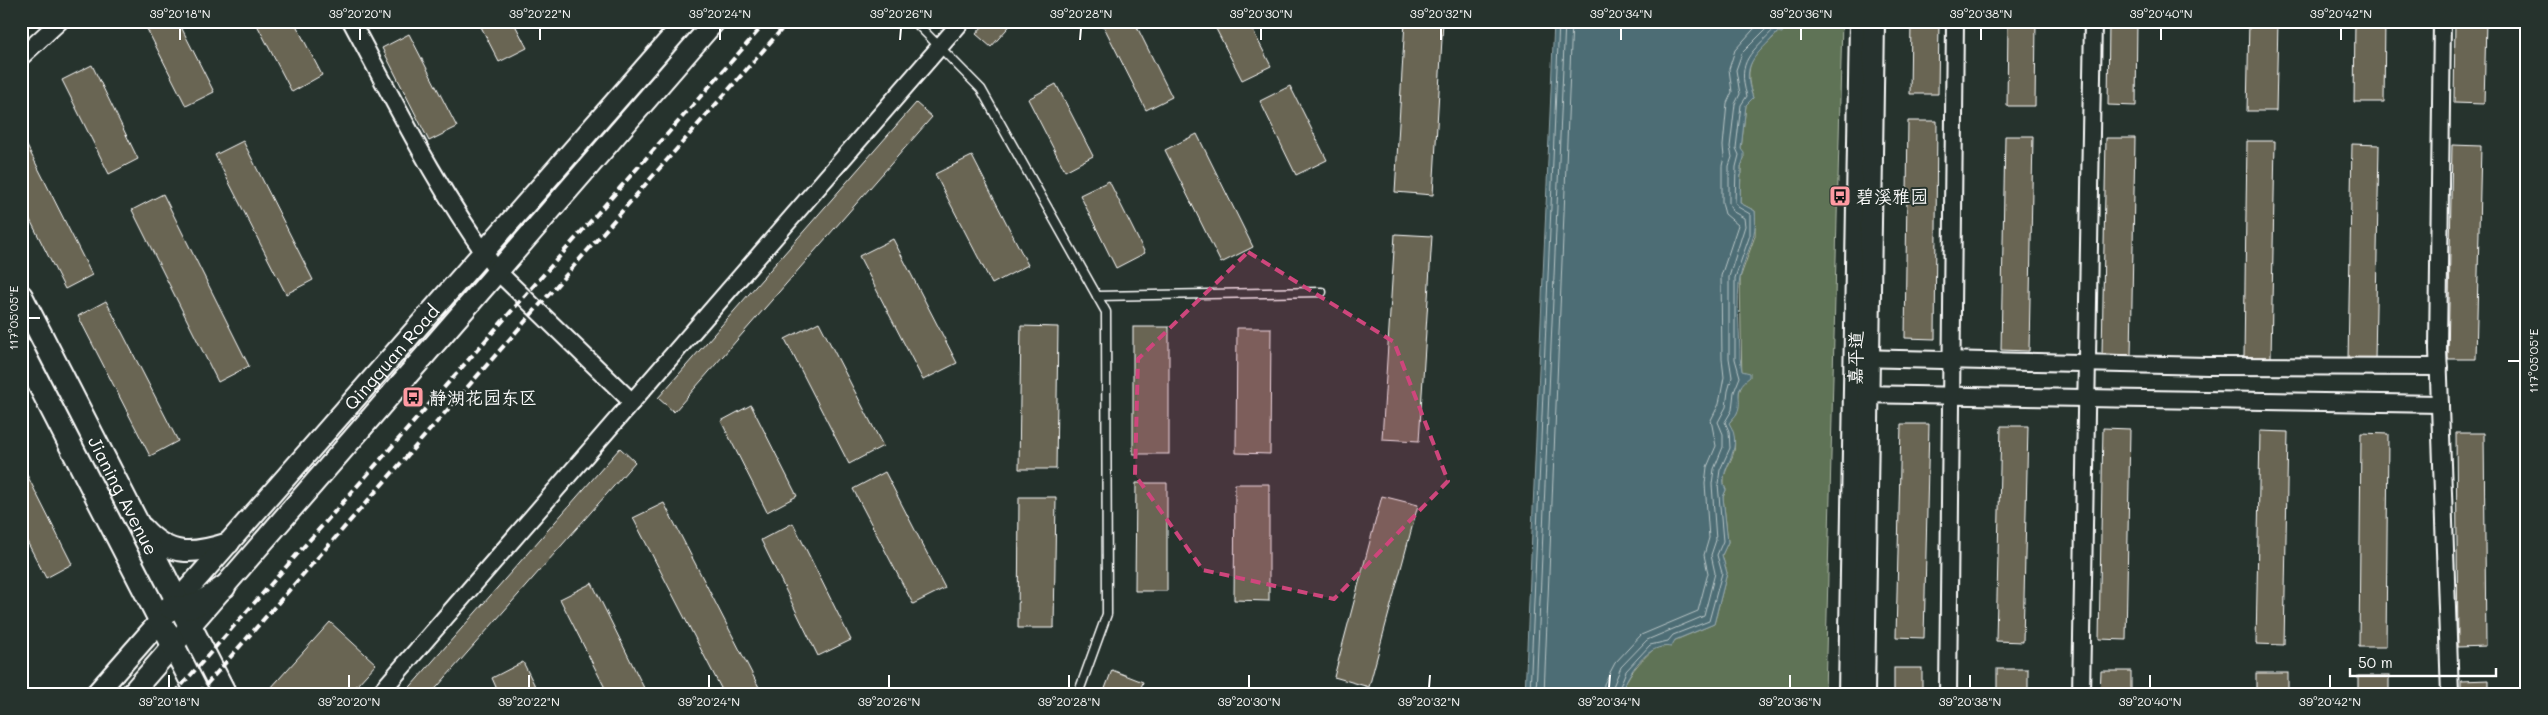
<svg xmlns="http://www.w3.org/2000/svg" width="2548" height="715" font-family="Mali,'LXGW WenKai TC',sans-serif">
	<rect width="100%" height="100%" fill="#26332d"/>
	<filter id="ink" filterUnits="userSpaceOnUse"><feTurbulence type="fractalNoise" baseFrequency=".02" numOctaves="2"/><feDisplacementMap in="SourceGraphic" scale="10" xChannelSelector="R" yChannelSelector="G"/><feConvolveMatrix kernelMatrix="1 2 1 2 8 2 1 2 1" color-interpolation-filters="sRGB"/></filter>
	<g filter="url(#ink)">
		<path fill="#5f7356" stroke="#afb9aa" d="M1779 21H1842L1825 694H1621C1626 676 1640 661 1654 649L1714 624 1727 573 1722 555 1728 542 1723 497 1726 490C1719 476 1731 464 1734 451 1736 441 1733 432 1729 423L1737 413 1739 393 1742 383 1740 278 1755 236V211L1740 203 1741 167 1744 158 1741 149 1746 105 1753 98C1734 44 1785 46 1779 21Z"/>
		<path fill="#4d6d74" stroke="#94a7ac" d="M1554 21H1779L1780 26H1784L1782 33 1778 32C1756 57 1740 62 1753 98L1746 105 1741 149 1744 153V158L1741 167 1740 203 1755 211C1758 239 1745 252 1740 278 1736 297 1740 337 1740 358L1742 371 1750 373V377C1731 391 1744 399 1737 413 1736 416 1731 420 1729 423 1747 451 1715 470 1726 490L1723 497 1728 542 1722 555 1727 573 1714 624 1675 640 1671 647C1648 642 1627 674 1621 694H1525Z"/>
		<g fill="none" stroke-linecap="round" stroke-linejoin="round">
			<g stroke="#b8c5c7" stroke-width="1">
				<path d="M1530 694 1559 21"/>
				<path d="M1536 694 1565 21"/>
				<path d="M1544 694 1572 21"/>
				<path d="M1603 694 1604 684 1615 663 1641 635 1698 611 1708 573 1704 555 1709 538 1705 484 1707 467 1716 446 1711 420 1719 404 1724 377 1722 359 1721 276 1738 225 1725 214 1722 203V166L1724 157 1723 146 1727 103 1732 92 1729 69 1735 50 1761 21"/>
				<path d="M1610 694 1621 667 1647 640 1704 616 1715 573 1711 555 1716 540 1712 484 1714 469 1723 447V434L1718 422 1726 407 1728 391 1732 377 1729 358V277L1745 226 1744 218 1732 211 1729 203V166L1732 157 1730 147 1735 104 1740 94 1736 70 1742 53 1768 27V21"/>
				<path d="M1617 694 1626 671 1650 645 1668 641 1673 635 1709 621 1722 573 1717 555 1723 541 1718 484 1720 470 1730 448 1729 431 1725 422 1732 410 1734 392 1740 377 1735 359V278L1750 235V214L1738 207 1735 202 1736 167 1739 155 1736 148 1741 105 1747 96C1736 60 1752 53 1775 28V21"/>
			</g>
		</g>
		<g fill="#696552" stroke="#fff">
			<path d="M143 21H178L214 92 186 106Z"/>
			<path d="M255 21H294L322 75 292 92Z"/>
			<path d="M478 21H513L527 48 499 62Z"/>
			<path d="M987 21H1014L991 47 976 34Z"/>
			<path d="M1101 21H1134L1172 97 1146 110Z"/>
			<path d="M1212 21H1248L1271 66 1242 80Z"/>
			<path d="M1405 21H1443L1433 195 1395 192Z"/>
			<path d="M1911 21H1939L1938 94H1910Z"/>
			<path d="M2008 21H2036L2035 106H2007Z"/>
			<path d="M2109 21H2137L2136 106 2108 105Z"/>
			<path d="M2249 21H2278L2276 111H2247Z"/>
			<path d="M2355 21H2385L2384 102H2354Z"/>
			<path d="M2455 21H2486L2484 104 2454 103Z"/>
			<path d="M409 34 457 127 429 141 382 48Z"/>
			<path d="M92 65 138 159 109 174 62 80Z"/>
			<path d="M1056 84 1093 156 1065 171 1028 99Z"/>
			<path d="M1290 86 1327 160 1296 175 1260 101Z"/>
			<path d="M916 103 932 117 674 412 658 398Z"/>
			<path d="M1908 121H1937L1935 339 1905 338Z"/>
			<path d="M21 134 92 275 65 289 21 202Z"/>
			<path d="M1197 134 1253 247 1221 263 1165 150Z"/>
			<path d="M2005 136H2033L2029 351 2001 350Z"/>
			<path d="M2106 138H2135L2131 355 2102 354Z"/>
			<path d="M243 141 313 280 286 294 215 155Z"/>
			<path d="M2247 141H2275L2271 358 2244 357Z"/>
			<path d="M2352 144 2379 145 2375 361 2348 360Z"/>
			<path d="M2452 145 2481 146 2476 359H2448Z"/>
			<path d="M972 156 1028 265 992 284 935 174Z"/>
			<path d="M1109 181 1145 253 1116 268 1080 195Z"/>
			<path d="M163 194 249 366 218 382 132 210Z"/>
			<path d="M1395 234 1432 236 1419 441 1382 439Z"/>
			<path d="M893 239 957 363 923 380 859 256Z"/>
			<path d="M106 301 178 441 150 456 78 316Z"/>
			<path d="M819 322 883 446 849 464 785 339Z"/>
			<path d="M1021 326 1058 327 1056 469H1019Z"/>
			<rect x="1133" y="327" width="36" height="127"/>
			<path d="M1237 328H1271L1270 454 1236 453Z"/>
			<path d="M751 405 797 496 767 512 721 421Z"/>
			<path d="M1901 424H1929L1924 638 1896 637Z"/>
			<path d="M2001 426H2028L2023 642 1996 641Z"/>
			<path d="M2103 428 2130 429 2126 640 2099 639Z"/>
			<path d="M2260 431 2288 432 2284 645 2256 644Z"/>
			<path d="M2361 433 2388 434 2386 647H2359Z"/>
			<path d="M2456 433H2484L2486 646 2458 647Z"/>
			<path d="M620 448 635 462 431 694H404Z"/>
			<path d="M24 469 72 564 46 578 21 530V471Z"/>
			<path d="M885 472 945 588 913 604 853 489Z"/>
			<path d="M1136 483H1167V591H1135Z"/>
			<path d="M1235 484H1269V601L1234 600Z"/>
			<path d="M1382 496 1418 505 1369 687 1334 677Z"/>
			<path d="M1019 497H1056L1054 628H1018Z"/>
			<path d="M664 503 762 693 761 694H724L633 518Z"/>
			<path d="M793 523 851 640 818 656 761 540Z"/>
			<path d="M592 583 647 694H608L560 599Z"/>
			<path d="M330 622 376 664 349 694H275L270 689Z"/>
			<path d="M523 662 539 694H499L492 678Z"/>
			<rect x="1894" y="668" width="28" height="26"/>
			<rect x="1997" y="669" width="31" height="25"/>
			<path d="M1112 670 1143 682 1139 694H1103Z"/>
			<path d="M2101 671H2131V694H2100Z"/>
			<rect x="2256" y="673" width="32" height="21"/>
			<rect x="2358" y="676" width="31" height="18"/>
			<path d="M2489 680V694H2461V681Z"/>
		</g>
		<g fill="none" stroke-linecap="round" stroke-linejoin="round">
			<g stroke="#fff" stroke-width="11">
				<g id="service">
					<path d="M914 21 981 89 1106 312 1107 614 1078 694"/>
					<path d="M1097 296 1322 292"/>
				</g>
			</g>
			<g stroke="#fff" stroke-width="20">
				<g id="minor">
					<path d="M351 21C397 107 440 194 498 272L632 402"/>
					<path d="M2442 21 2438 349 2450 694"/>
					<path d="M21 57 60 21"/>
					<path d="M1856 358 2208 366 2439 367"/>
					<path d="M1858 394 2440 404"/>
					<path d="M379 694 962 21"/>
					<path d="M1948 694 1955 21"/>
					<path d="M2081 694 2093 21"/>
				</g>
			</g>
			<g stroke="#fff" stroke-width="24">
				<g id="tertiary">
					<path d="M143 528C170 558 194 554 229 543"/>
					<path id="s1" d="M96 694 686 21"/>
					<path d="M131 694 715 21"/>
					<path d="M1849 694 1860 21"/>
					<path d="M1864 694 1874 21"/>
				</g>
			</g>
			<g stroke="#fff" stroke-width="26">
				<g id="secondary">
					<path id="s2" d="M21 296 225 694"/>
					<path d="M21 349 198 694"/>
					<path d="M170 607C192 612 207 599 224 587"/>
				</g>
			</g>
			<use href="#service" stroke="#26332d" stroke-width="8"/>
			<use href="#minor" stroke="#26332d" stroke-width="16"/>
			<use href="#tertiary" stroke="#26332d" stroke-width="20"/>
			<use href="#secondary" stroke="#26332d" stroke-width="22"/>
			<g stroke="#fff" stroke-width="4" stroke-dasharray="8 4" stroke-linecap="butt">
				<path d="M174 694 767 21"/>
				<path d="M198 694 789 21"/>
			</g>
		</g>
	</g>
	<path fill="#ce467c" fill-opacity="0.2" stroke="#ce467c" stroke-width="4" stroke-dasharray="10 6" stroke-linejoin="round" d="M1248 252 1394 342 1448 481 1334 599 1203 570 1135 475 1138 359Z"/>
	<path fill="none" stroke="#fff" stroke-width="2" d="M180 40V28M360 40V28M540 40V28M720 40V28M900 40 901 28M1080 40 1081 28M1261 40V28M1441 40V28M1621 40V28M1801 40V28M1981 40V28M2161 40V28M2341 40V28M28 318H40M2508 361H2520M169 688V675M349 688V675M529 688V675M709 688V675M889 688V675M1069 688V675M1249 688V675M1429 688 1430 675M1609 688 1610 675M1790 688V675M1970 688V675M2150 688V675M2330 688V675"/>
	<defs>
		<g id="bus-square" transform="scale(1.125)"><rect x="-9" y="-9" width="18" height="18" rx="4" fill="#ff9aa2" stroke="#26332d"/><path d="M-5-6H5V4H4V6H2V4H-2V6H-4V4H-5ZM-3.5-4V0h7V-4ZM-3.5 1.2v1.5H-2V1.2ZM2 1.2v1.5H3.5V1.2Z" fill="#111"/></g>
	</defs>
	<g fill-rule="evenodd">
		<use href="#bus-square" x="1840" y="196"/>
		<use href="#bus-square" x="413" y="397"/>
	</g>
	<g text-anchor="middle" dominant-baseline="central" stroke-width="4" stroke-linejoin="round" paint-order="stroke">
		<g font-size="18" fill="#fff" stroke="#26332d" text-anchor="start">
			<text x="1856" y="196">碧溪雅园</text>
			<text x="429" y="397">静湖花园东区</text>
		</g>
		<g font-size="18" fill="#fff" stroke="#26332d">
			<text stroke="none"><textPath href="#s1" startOffset="448">Qingquan Road</textPath></text>
			<text transform="translate(1855 358) rotate(-89)">嘉平道</text>
			<text stroke="none"><textPath href="#s2" startOffset="224">Jianing Avenue</textPath></text>
		</g>
	</g>
	<rect width="2548" height="715" fill="none" stroke="#26332d" stroke-width="55"/>
	<path d="M2350 668v8h146v-8" fill="none" stroke="#ffffff" stroke-width="2.5"/>
	<text x="2358" y="668" font-size="15" fill="#ffffff" stroke="#26332d" stroke-width="4" paint-order="stroke">50 m</text>
	<rect x="28" y="28" width="2492" height="660" fill="none" stroke="#fff" stroke-width="2"/>
	<g font-size="12" text-anchor="middle" fill="#fff">
		<text x="180" y="18">39°20'18"N</text>
		<text x="360" y="18">39°20'20"N</text>
		<text x="540" y="18">39°20'22"N</text>
		<text x="720" y="18">39°20'24"N</text>
		<text x="901" y="18">39°20'26"N</text>
		<text x="1081" y="18">39°20'28"N</text>
		<text x="1261" y="18">39°20'30"N</text>
		<text x="1441" y="18">39°20'32"N</text>
		<text x="1621" y="18">39°20'34"N</text>
		<text x="1801" y="18">39°20'36"N</text>
		<text x="1981" y="18">39°20'38"N</text>
		<text x="2161" y="18">39°20'40"N</text>
		<text x="2341" y="18">39°20'42"N</text>
		<text transform="translate(14 318) rotate(-90)" y="4">117°05'05"E</text>
		<text transform="translate(2534 361) rotate(-90)" y="4">117°05'05"E</text>
		<text x="169" y="706">39°20'18"N</text>
		<text x="349" y="706">39°20'20"N</text>
		<text x="529" y="706">39°20'22"N</text>
		<text x="709" y="706">39°20'24"N</text>
		<text x="889" y="706">39°20'26"N</text>
		<text x="1069" y="706">39°20'28"N</text>
		<text x="1249" y="706">39°20'30"N</text>
		<text x="1429" y="706">39°20'32"N</text>
		<text x="1609" y="706">39°20'34"N</text>
		<text x="1790" y="706">39°20'36"N</text>
		<text x="1970" y="706">39°20'38"N</text>
		<text x="2150" y="706">39°20'40"N</text>
		<text x="2330" y="706">39°20'42"N</text>
	</g>
</svg>
